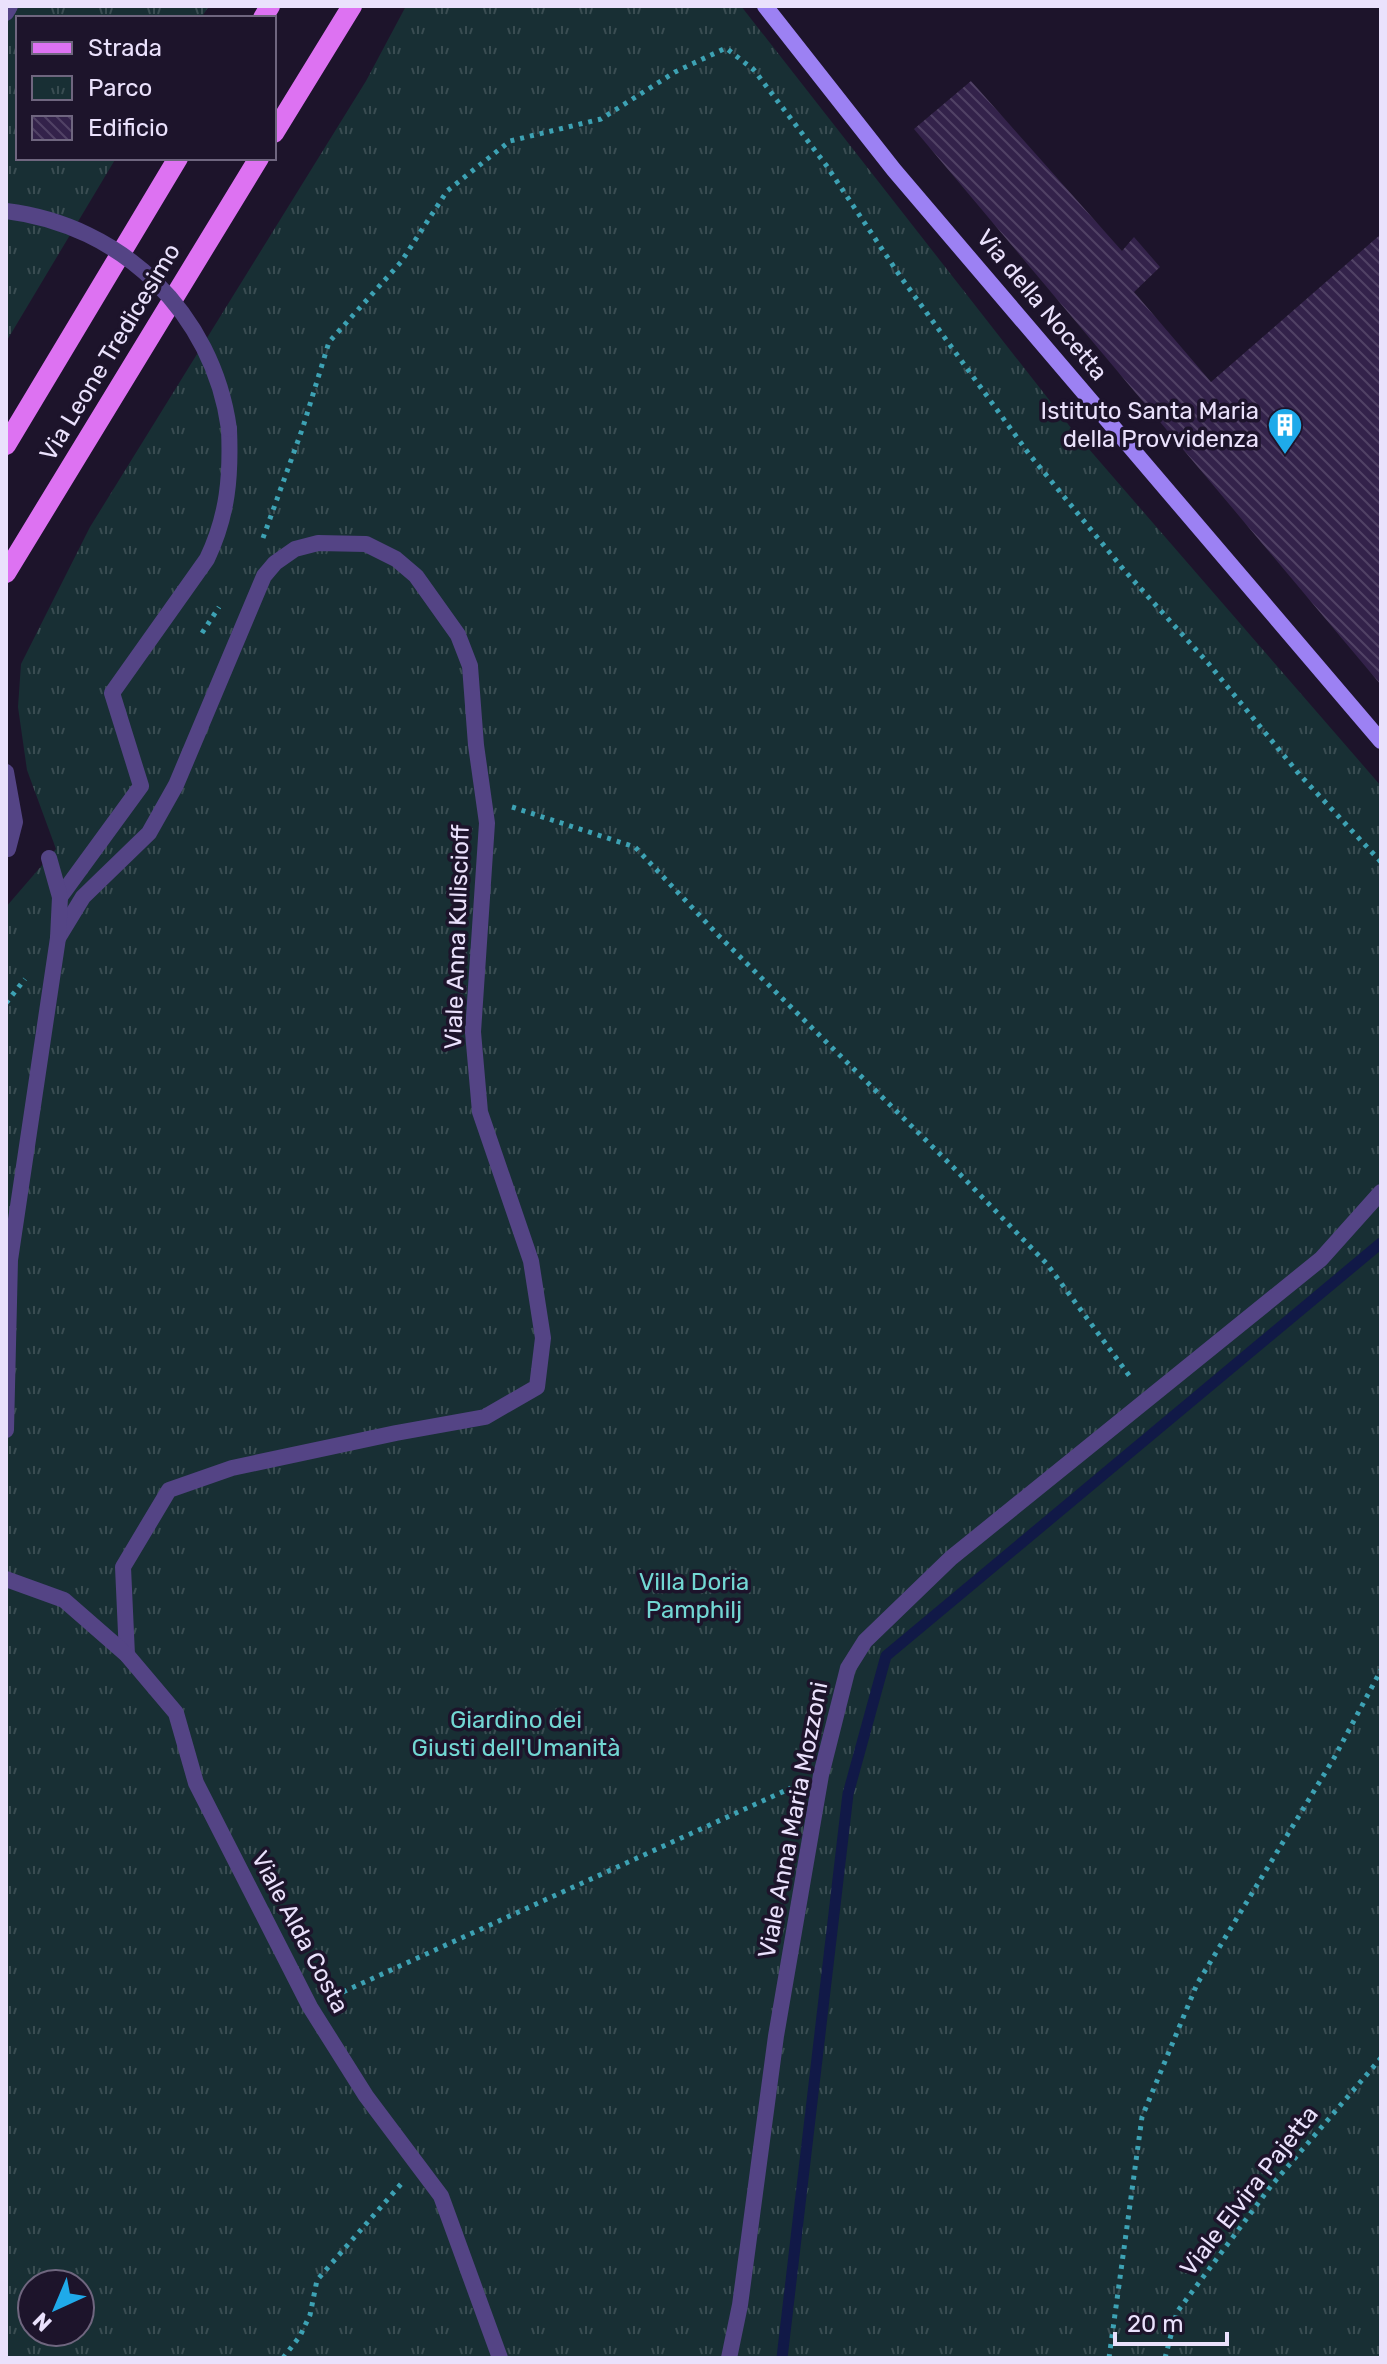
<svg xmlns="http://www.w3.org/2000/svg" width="1387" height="2364" font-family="Rubik,sans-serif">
	<defs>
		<pattern id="park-tufts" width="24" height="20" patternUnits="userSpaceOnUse" patternTransform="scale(2)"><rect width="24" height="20" fill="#182f34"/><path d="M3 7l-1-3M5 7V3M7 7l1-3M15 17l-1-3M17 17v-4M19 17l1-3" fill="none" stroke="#3a4d52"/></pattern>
		<pattern id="building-back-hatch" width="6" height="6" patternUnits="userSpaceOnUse" patternTransform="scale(2)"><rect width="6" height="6" fill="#33224a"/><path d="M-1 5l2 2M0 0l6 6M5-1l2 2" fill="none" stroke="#514265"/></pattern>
	</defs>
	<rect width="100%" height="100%" fill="#1d142b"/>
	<g fill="url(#park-tufts)" fill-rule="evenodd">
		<path d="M6 6H209L201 18H18V158H116L6 342Z"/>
		<path d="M406 6H741L1075 433 1381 786V2358H6V907L56 849 27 770 18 707 21 664 90 527 366 81ZM32 2284H80V2332H32Z"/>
	</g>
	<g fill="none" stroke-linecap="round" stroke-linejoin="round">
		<path stroke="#111947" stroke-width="11" d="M782 2358 848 1794 886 1656 1381 1243"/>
	</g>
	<path fill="url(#building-back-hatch)" d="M971 81 1122 251 1134 237 1160 267 1134 292 1211 382 1381 234V685L914 129Z"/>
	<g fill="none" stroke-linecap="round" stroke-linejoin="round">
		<g stroke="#3da2b4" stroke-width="5" stroke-dasharray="4 6" stroke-linecap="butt">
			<path d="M263 538 303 427 329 342 401 262 447 191 510 141 601 119 675 72 726 48 754 70 826 165 900 276 1029 454 1124 570 1208 663 1299 774 1381 862"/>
			<path d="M202 633 219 607"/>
			<path d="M512 807 635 847 719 936 953 1167 1047 1264 1131 1378"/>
			<path d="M6 1003 25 979"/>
			<path d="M334 1996 791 1788"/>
			<path d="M283 2358 300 2336 310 2315 317 2280 401 2184"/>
			<path d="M1109 2358 1142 2117 1197 1984 1334 1758 1381 1670"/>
			<path d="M1165 2358 1177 2312 1271 2186 1381 2058"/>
		</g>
		<path stroke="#544485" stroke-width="16" d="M6 772 15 822 8 849"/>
		<g stroke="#544485" stroke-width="16">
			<path d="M6 13 10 6"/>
			<path d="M60 897 141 786 112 693 207 559C228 515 231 476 229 429"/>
			<path d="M58 938 83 897 149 833 176 785 264 576 275 563 295 549 318 543 366 544 396 559 416 576 458 635 470 666 476 745 487 823 473 1032 480 1112 531 1261 543 1338 537 1387 485 1417 396 1433 232 1468 169 1490 123 1567 127 1655"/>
			<path d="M6 1430 10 1260 58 938 60 897 49 858"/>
			<path d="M6 1579 64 1600 127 1655 176 1713 196 1783 310 2007 366 2096 441 2196 500 2358"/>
			<path d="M729 2358 740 2305 776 2036 821 1775 848 1668 865 1641 951 1558 1321 1259 1381 1192"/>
		</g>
		<path stroke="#9c81f3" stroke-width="16" d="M765 6 894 170 1381 741"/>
		<g stroke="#dd72f2" stroke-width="20">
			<path d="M263 18 270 6"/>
			<path d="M274 133 352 6"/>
			<path d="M6 445 178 158"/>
			<path d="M6 573 259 158"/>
		</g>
		<path stroke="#544485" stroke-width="16" d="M6 211C122 225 213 313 229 429"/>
	</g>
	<defs>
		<g id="building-pin" transform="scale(1.8)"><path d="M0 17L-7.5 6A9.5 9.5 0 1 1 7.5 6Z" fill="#1faaea" stroke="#1d142b"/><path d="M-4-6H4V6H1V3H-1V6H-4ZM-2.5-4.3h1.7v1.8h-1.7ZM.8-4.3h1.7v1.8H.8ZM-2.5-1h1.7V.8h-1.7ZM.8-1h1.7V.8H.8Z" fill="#fff"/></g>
	</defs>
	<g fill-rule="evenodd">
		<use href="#building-pin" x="1285" y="425"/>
	</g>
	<g text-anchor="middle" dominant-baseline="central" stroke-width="7" stroke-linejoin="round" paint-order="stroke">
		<g font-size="24" fill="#eae1fc" stroke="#1d142b">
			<text transform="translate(1042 305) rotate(50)">Via della Nocetta</text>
			<text transform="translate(110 352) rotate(-59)">Via Leone Tredicesimo</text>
			<text transform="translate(457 937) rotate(-88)">Viale Anna Kuliscioff</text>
			<text transform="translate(793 1820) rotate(-79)">Viale Anna Maria Mozzoni</text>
			<text transform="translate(300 1932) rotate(62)">Viale Alda Costa</text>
			<text transform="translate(1249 2191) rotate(-52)">Viale Elvira Pajetta</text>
		</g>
		<g font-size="24" fill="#eae1fc" stroke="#1d142b" text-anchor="end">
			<text x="1259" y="411">Istituto Santa Maria<tspan x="1259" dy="28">della Provvidenza</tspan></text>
		</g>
		<g font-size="24" fill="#72d7d3" stroke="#1d142b">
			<text x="694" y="1582">Villa Doria<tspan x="694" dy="28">Pamphilj</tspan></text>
			<text x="516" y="1720">Giardino dei<tspan x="516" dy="28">Giusti dell'Umanità</tspan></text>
		</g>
	</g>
	<rect width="1387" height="2364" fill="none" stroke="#eae1fc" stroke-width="16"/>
	<rect x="16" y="16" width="260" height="144" fill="#1d142b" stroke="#6f667f" stroke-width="2"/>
	<rect x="32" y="42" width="40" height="12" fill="#dd72f2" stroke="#6f667f" stroke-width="2"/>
	<text x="88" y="56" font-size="24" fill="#eae1fc">Strada</text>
	<rect x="32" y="76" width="40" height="24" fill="url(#park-tufts)" stroke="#6f667f" stroke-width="2"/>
	<text x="88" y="96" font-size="24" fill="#eae1fc">Parco</text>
	<rect x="32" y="116" width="40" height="24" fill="url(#building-back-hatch)" stroke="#6f667f" stroke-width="2"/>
	<text x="88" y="136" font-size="24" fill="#eae1fc">Edificio</text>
	<g transform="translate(56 2308) rotate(224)"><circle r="38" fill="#1d142b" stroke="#6f667f" stroke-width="2"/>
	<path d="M0-6L14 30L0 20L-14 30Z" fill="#1faaea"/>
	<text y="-12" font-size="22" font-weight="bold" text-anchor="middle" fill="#eae1fc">N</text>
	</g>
	<path d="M1115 2332v12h112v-12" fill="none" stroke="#eae1fc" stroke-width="4"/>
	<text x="1127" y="2332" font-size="24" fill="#eae1fc" stroke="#1d142b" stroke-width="6" paint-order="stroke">20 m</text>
</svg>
